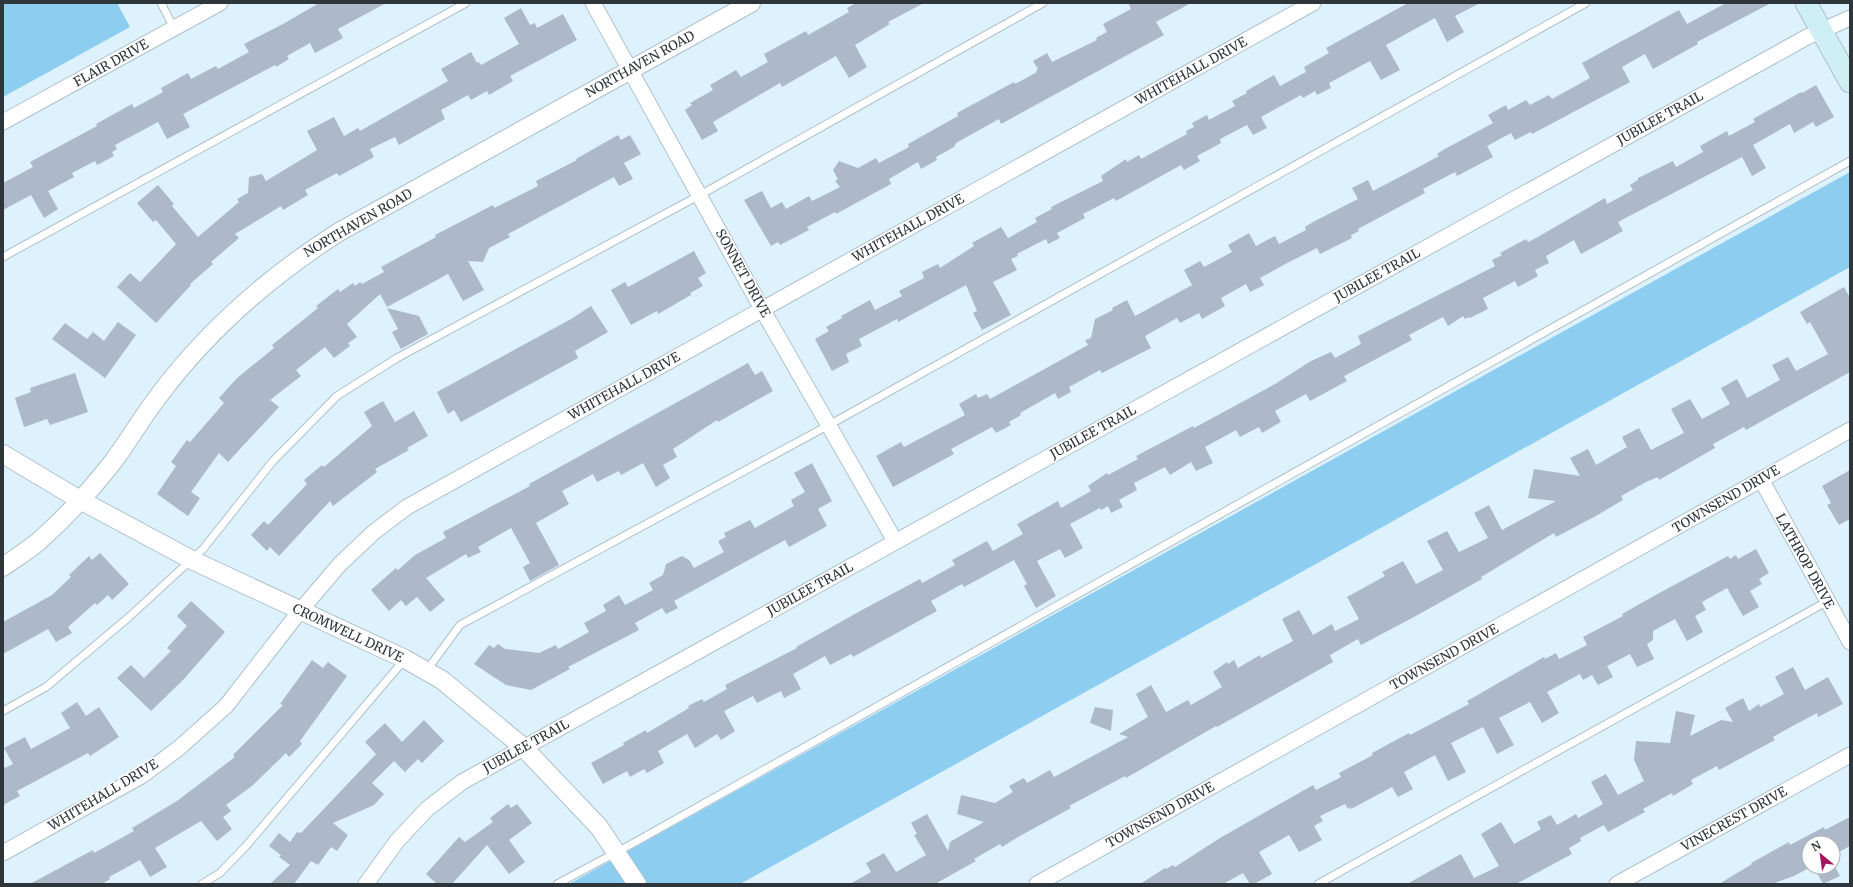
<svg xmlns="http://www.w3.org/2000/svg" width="1853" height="887" font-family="Merriweather,serif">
	<rect width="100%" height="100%" fill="#def2fe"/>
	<g fill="#8dcdf0">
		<path d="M3 3H117L130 27 3 97Z"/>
		<path d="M1850 172V267L740 884H569Z"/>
	</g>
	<g fill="#adb8c8">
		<path d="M319 3H386L338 29 343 38 315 53 310 43 287 56 289 59 276 67 275 65 183 114 190 127 167 139 158 122 115 145 117 149 112 152 114 156 97 165 95 161 72 173 74 177 48 191 58 209 44 218 31 195 3 210V183L33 167 30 162 97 126 96 124 132 104 134 108 163 92 161 88 188 73 191 79 216 66 218 69 249 52 244 44 283 24Z"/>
		<path d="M856 3H924L888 22 890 24 855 45 867 67 849 78 836 56 782 87 780 83 713 122 718 131 702 140 685 110 692 105 690 103 713 90 710 85 736 70 741 77 768 62 764 54 806 31 808 35 849 12 847 8Z"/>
		<path d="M1128 3H1191L1156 22 1164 35 1001 124 999 119 956 143 954 147 936 157 937 160 921 169 918 162 889 179 891 184 836 214 835 212 807 227 809 230 780 245 778 242 771 246 744 200 762 191 771 208 782 202 786 209 809 196 812 201 840 187 835 181 838 179 833 170 839 161 858 168 876 158 879 163 909 147 908 144 958 116 957 113 1014 82 1015 84 1037 72 1036 70 1038 69 1033 61 1047 53 1052 62 1097 40 1096 38 1107 32 1103 24 1131 9Z"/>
		<path d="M1408 3H1480L1455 16 1464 32 1447 42 1435 18 1386 45 1400 70 1381 80 1370 61 1329 83 1331 88 1317 95 1315 91 1303 98 1301 95 1261 117 1267 128 1253 135 1247 125 1220 139 1221 143 1197 156 1200 161 1184 170 1181 165 1116 201 1114 198 1083 214 1085 218 1057 233 1060 238 1048 244 1046 239 1017 254 1018 256 1011 259 1017 270 993 282 1011 315 982 330 973 313 977 311 966 285 898 322 897 319 859 339 862 346 846 354 849 362 832 371 815 339 829 331 826 327 842 318 841 316 870 300 875 310 902 296 899 291 924 278 922 272 938 264 940 268 974 246 972 243 1001 227 1008 238 1037 222 1035 218 1052 209 1051 207 1103 181 1101 176 1126 159 1127 162 1139 155 1141 159 1187 134 1186 131 1194 127 1192 123 1207 115 1209 120 1235 106 1232 101 1247 93 1246 91 1274 75 1280 86 1306 72 1304 67 1329 53 1326 48Z"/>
		<path d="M1726 3H1771L1697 42 1698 44 1653 69 1645 54 1622 67 1630 82 1532 134 1531 132 1515 140 1511 133 1487 146 1493 157 1457 176 1455 172 1423 189 1425 193 1358 229 1359 231 1351 235 1352 238 1320 254 1317 248 1289 262 1260 278 1264 285 1250 292 1246 284 1221 298 1225 306 1202 319 1199 313 1180 323 1177 318 1145 336 1151 348 1102 373 1100 370 1069 387 1071 392 1058 399 1055 393 1020 413 1021 415 1009 422 1011 425 996 433 992 427 951 449 954 454 893 487 876 456 901 442 904 447 965 415 959 404 976 394 978 398 987 394 990 399 1088 345 1085 340 1091 338 1095 319 1113 310 1112 308 1127 300 1135 316 1192 285 1184 270 1200 261 1204 267 1232 252 1228 245 1249 233 1256 246 1275 236 1279 244 1306 230 1305 227 1313 222 1358 199 1352 188 1368 180 1373 191 1413 170 1439 156 1437 154 1443 150 1493 123 1488 115 1506 105 1508 110 1526 100 1530 105 1549 95 1552 99 1590 78 1582 63 1611 47 1679 10 1687 24Z"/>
		<path d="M521 8 530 25 535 23 537 28 563 14 577 40 510 76 513 81 489 95 487 91 471 100 468 95 441 110 445 119 399 145 395 137 370 149 374 157 339 176 337 173 305 190 308 195 283 210 281 206 235 234 239 238 211 262 213 264 190 284 191 285 156 323 117 287 130 273 140 282 176 244 156 220 153 222 137 203 158 185 174 204 172 206 198 237 239 202 237 199 248 193 249 177 262 174 266 181 317 150 307 131 334 117 344 136 358 128 360 131 448 81 441 69 471 52 477 63 479 62 481 65 519 44 504 18Z"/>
		<path d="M1816 85 1834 117 1816 127 1813 122 1794 133 1790 124 1753 145 1766 168 1752 176 1742 157 1618 222 1623 231 1581 254 1574 240 1546 256 1549 263 1535 270 1538 276 1518 287 1515 281 1483 298 1488 309 1470 318 1469 317 1465 319 1463 316 1448 326 1443 317 1409 335 1412 340 1344 376 1347 381 1310 401 1306 394 1275 411 1281 422 1262 433 1259 427 1240 437 1236 430 1205 447 1213 463 1196 471 1191 462 1170 475 1165 467 1134 483 1137 490 1119 500 1123 507 1111 513 1108 506 1101 510 1100 508 1070 524 1083 548 1065 558 1060 549 1037 561 1056 596 1036 608 1024 586 1027 584 1014 560 964 587 962 584 931 601 937 611 853 657 851 654 830 665 825 656 793 674 801 689 784 698 781 691 757 703 753 696 724 711 735 731 721 740 717 734 695 748 687 734 658 751 664 763 647 773 644 769 630 777 627 771 603 784 591 763 624 745 623 743 646 730 647 733 689 708 688 706 702 699 704 702 727 689 725 685 797 648 796 647 862 610 920 579 922 583 955 565 952 560 987 541 993 551 1023 534 1017 524 1058 501 1061 508 1091 491 1088 486 1107 473 1108 475 1138 459 1136 456 1193 426 1194 428 1275 384 1311 361 1331 352 1335 358 1361 344 1358 336 1495 266 1492 260 1502 255 1500 253 1526 239 1528 242 1536 238 1605 198 1607 204 1633 190 1630 185 1638 180V178L1673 161 1676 167 1703 152 1700 146 1727 131 1729 136 1755 122 1753 119 1801 92 1802 93Z"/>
		<path d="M618 135 621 140 630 135 641 154 624 163 633 179 619 186 614 177 508 234 510 237 489 248 483 262 468 261 484 290 463 301 448 274 387 307 380 294 347 324 357 337 348 343 350 346 334 358 325 347 296 370 301 376 270 400 279 407 228 462 219 453 191 492 200 498 188 516 157 494 176 466 171 462 187 440 190 442 224 403 219 398 237 378 274 348 272 345 318 308 316 306 338 289 340 292 353 283 355 286 360 282 362 284 384 272 381 267 436 237 435 235 493 205 494 208 538 186 536 181 577 160 576 159Z"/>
		<path d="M694 251 706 273 698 278 703 286 690 293 691 295 658 314 657 311 631 325 611 290 625 282 628 287Z"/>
		<path d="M1844 287 1850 298V372L1746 430 1744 427 1713 444 1715 448 1659 480 1658 477 1646 482 1621 496 1623 500 1594 517 1556 537 1554 533 1481 577 1482 579 1414 617 1361 645 1358 639 1330 655 1333 662 1217 727 1216 726 1126 778 1125 776 1069 806 1071 808 1018 837 1002 847 1000 844 974 859 976 861 935 884H850L871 872 866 863 884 853 896 872 926 855 914 835 917 834 911 823 927 814 948 851 950 842 984 822 957 814 961 795 995 803 1013 792 1009 786 1024 778 1027 783 1050 770 1054 777 1128 737 1119 734 1148 717 1136 694 1151 685 1166 712 1188 700 1191 705 1222 687 1213 672 1227 662 1228 664 1234 660 1238 668 1260 655 1261 658 1293 641 1282 619 1299 610 1313 635 1332 624 1335 631 1359 619 1347 597 1385 576 1382 572 1403 561 1416 584 1443 570 1427 541 1447 531 1459 552 1488 538 1474 513 1489 505 1502 530 1556 501 1528 498 1534 469 1580 476 1570 458 1588 449 1596 465 1627 447 1622 437 1639 428 1651 450 1684 433 1671 409 1690 399 1702 419 1730 404 1721 388 1737 379 1747 398 1780 380 1772 365 1788 357 1796 371 1828 354 1810 322 1807 324 1800 312Z"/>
		<path d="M591 306 608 332 575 351 578 358 461 422 454 410 448 414 437 392 571 319Z"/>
		<path d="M387 308 419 316 428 334 401 349 392 332 398 329Z"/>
		<path d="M118 322 136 335 105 378 52 339 65 323 87 339 93 332 104 341Z"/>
		<path d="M748 363 755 375 762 371 773 391 718 422 717 420 673 449 677 457 663 465 670 478 656 487 643 463 621 475 619 471 597 482 593 474 562 491 569 504 536 523 559 565 530 581 523 567 530 563 511 528 478 547 481 552 468 558 466 554 426 578 445 600 430 612 417 597 406 606 401 600 389 611 371 590 396 568 398 570 415 555 446 538 443 532 530 486 529 484Z"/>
		<path d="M75 373 88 412 50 425 47 419 24 427 15 398 31 392 30 388Z"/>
		<path d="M383 401 395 422 414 411 428 436 407 448 409 450 375 469 377 472 333 506 330 501 279 556 270 547 267 551 251 535 264 521 268 525 307 484 304 480 322 465 324 467 372 426 364 412Z"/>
		<path d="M812 463 832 501 818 509 827 526 789 547 785 540 716 578 674 601 678 608 666 614 662 608 635 623 639 630 568 667 570 669 531 690 506 685 474 664 489 645 494 648 498 644 505 649 539 653 556 645 558 649 589 632 584 623 606 611 603 605 619 595 625 605 653 590 649 583 663 575 666 564 682 556 689 560 694 568 724 552 718 541 726 537 724 533 750 520 755 528 794 506 791 500 805 492 794 473Z"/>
		<path d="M1850 470V519L1839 525 1827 505 1831 503 1822 486Z"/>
		<path d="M1756 549 1769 573 1759 579 1762 584 1750 591 1759 607 1743 616 1727 588 1702 602 1706 610 1695 616 1703 632 1687 641 1675 619 1653 631V640L1647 644 1654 659 1637 667 1630 654 1607 666 1613 677 1598 685 1592 675 1583 680 1580 674 1547 692 1559 713 1542 723 1530 702 1499 718 1514 745 1497 754 1483 727 1451 743 1466 772 1448 781 1435 755 1404 772 1413 789 1398 797 1392 787 1351 809 1350 807 1348 809 1345 804 1320 816 1323 821 1314 826 1322 840 1299 852 1289 835 1259 852 1272 874 1254 884H1250L1243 873 1223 884H1140L1165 868 1166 869 1173 865 1175 867 1220 838 1313 785 1316 790 1341 777 1339 773 1373 755 1372 753 1409 733 1410 735 1469 704 1467 701 1544 657 1545 659 1556 653 1559 659 1587 645 1583 637 1623 616 1622 614 1652 597 1728 556 1730 559 1736 555 1738 559Z"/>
		<path d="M100 553 129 584 112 600 108 595 97 605 95 603 68 627 72 633 56 642 48 629 3 654V622L52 595 71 577 69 575 89 556 92 560Z"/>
		<path d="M191 601 225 632 184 679 151 711 117 678 131 665 144 678 171 651 167 648 187 626 177 616Z"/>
		<path d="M312 660 323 668 328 662 347 676 300 741 302 744 289 757 286 753 252 786 226 805 231 811 223 817 232 829 217 841 201 821 155 848 167 867 150 877 140 860 109 877 110 879 102 884H30L93 850 94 853 134 831 132 828 177 801 235 757 233 755 283 705 280 704Z"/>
		<path d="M1793 667 1805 690 1828 677 1843 704 1818 717 1817 713 1787 729 1773 737 1775 740 1719 770 1717 766 1691 780 1693 784 1673 796 1672 793 1643 809 1645 812 1608 832 1604 825 1580 838 1581 841 1569 848 1572 854 1516 884H1407L1461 854 1474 878 1499 866 1481 834 1501 822 1514 844 1541 829 1537 822 1551 815 1557 825 1576 814 1578 818 1603 804 1591 782 1606 774 1618 795 1644 781 1634 760 1636 741 1670 743 1676 711 1695 715 1690 736 1721 720 1733 722 1725 708 1743 698 1749 711 1759 704 1760 707 1784 694 1775 677Z"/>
		<path d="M77 702 86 716 99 707 119 737 90 756 88 753 17 791 20 796 3 805V765L5 768 13 764 4 748 25 737 31 749 70 728 61 713Z"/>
		<path d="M1095 707 1113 710 1111 731 1090 723Z"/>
		<path d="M424 720 444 741 422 763 418 759 405 772 394 761 372 783 384 794 374 805 333 823 348 835 337 851 331 847 318 865 311 861 294 884H270L290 865 279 857 281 855 269 846 279 833 290 842 297 832 301 833 376 754 365 742 385 723 402 742Z"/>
		<path d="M508 804 511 808 517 804 532 823 509 840 525 862 509 874 487 845 452 884H437L426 874 459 837 465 842 493 822 490 818Z"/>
		<path d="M1850 817V846L1833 855V843H1809V867H1811L1794 876 1772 884H1719L1752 864 1751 863 1789 842 1790 845 1824 827 1825 830Z"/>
		<path d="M1833 863 1840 876 1823 884 1814 867H1833Z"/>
	</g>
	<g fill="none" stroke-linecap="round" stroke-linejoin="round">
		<g stroke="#adc0cb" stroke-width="9">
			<g id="service">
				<path d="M161 3 174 28"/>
				<path d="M3 257 466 3"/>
				<path d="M427 670 460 625 829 425 1586 3"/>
				<path d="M3 711 46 687 129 617 203 549 273 461 337 396 397 358 700 195 1043 3"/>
				<path d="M202 884 220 873 246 846 405 659"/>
				<path d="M557 884 630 845 1850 161"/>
				<path d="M1318 884 1828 601"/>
			</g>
		</g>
		<g stroke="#adc0cb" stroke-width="17">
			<g id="minor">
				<path d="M593 3 762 309 895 541"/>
				<path d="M3 122 220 3"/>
				<path d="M1761 479 1850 642"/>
				<path d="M3 853 143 775 179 748 226 706 300 611 340 564 374 532 407 507 1313 3"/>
				<path d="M366 884 397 841 427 809 462 782 1807 37 1850 18"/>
				<path d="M1037 884 1850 430"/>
				<path d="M1617 884 1850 755"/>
			</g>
		</g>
		<g stroke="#adc0cb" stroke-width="20">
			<g id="tertiary">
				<path d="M3 454 80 500 192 560 405 659 442 680 523 747 599 827 637 884"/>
				<path d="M3 567C14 559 27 551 38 542 64 519 90 491 112 463 128 442 141 419 157 398 206 332 270 276 339 232L751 3"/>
			</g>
		</g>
		<g stroke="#adc0cb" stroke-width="23">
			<path id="secondary" d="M1806 3 1850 82"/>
		</g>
		<use href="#service" stroke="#fff" stroke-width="7"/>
		<use href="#minor" stroke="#fff" stroke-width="15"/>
		<use href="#tertiary" stroke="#fff" stroke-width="18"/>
		<use href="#secondary" stroke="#ceeff4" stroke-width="21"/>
	</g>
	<g text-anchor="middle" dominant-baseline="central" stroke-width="3.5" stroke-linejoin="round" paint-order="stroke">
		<g font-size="13" fill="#2f363b" stroke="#fff">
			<text transform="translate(111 63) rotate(-29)">FLAIR DRIVE</text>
			<text transform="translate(640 64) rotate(-29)">NORTHAVEN ROAD</text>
			<text transform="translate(1191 71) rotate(-29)">WHITEHALL DRIVE</text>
			<text transform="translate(1660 118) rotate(-29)">JUBILEE TRAIL</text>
			<text transform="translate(358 223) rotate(-30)">NORTHAVEN ROAD</text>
			<text transform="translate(908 228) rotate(-29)">WHITEHALL DRIVE</text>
			<text transform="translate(743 273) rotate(61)">SONNET DRIVE</text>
			<text transform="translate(1377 275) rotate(-29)">JUBILEE TRAIL</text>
			<text transform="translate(624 386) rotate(-29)">WHITEHALL DRIVE</text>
			<text transform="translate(1093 432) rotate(-29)">JUBILEE TRAIL</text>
			<text transform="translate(1726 499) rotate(-30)">TOWNSEND DRIVE</text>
			<text transform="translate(1805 561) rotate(61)">LATHROP DRIVE</text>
			<text transform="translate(810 589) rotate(-29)">JUBILEE TRAIL</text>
			<text transform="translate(348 633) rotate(25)">CROMWELL DRIVE</text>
			<text transform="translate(1444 657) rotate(-29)">TOWNSEND DRIVE</text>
			<text transform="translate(526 746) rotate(-29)">JUBILEE TRAIL</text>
			<text transform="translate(103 795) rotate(-31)">WHITEHALL DRIVE</text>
			<text transform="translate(1160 815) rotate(-29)">TOWNSEND DRIVE</text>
			<text transform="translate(1734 819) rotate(-29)">VINECREST DRIVE</text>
		</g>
	</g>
	<rect width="1853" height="887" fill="none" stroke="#2f363b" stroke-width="8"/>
	<g transform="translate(1821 855) rotate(331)"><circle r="19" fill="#ffffff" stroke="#acafb1"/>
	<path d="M0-3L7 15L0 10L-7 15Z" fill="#a2155c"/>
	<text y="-6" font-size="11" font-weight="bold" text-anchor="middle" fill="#2f363b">N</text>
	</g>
</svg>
